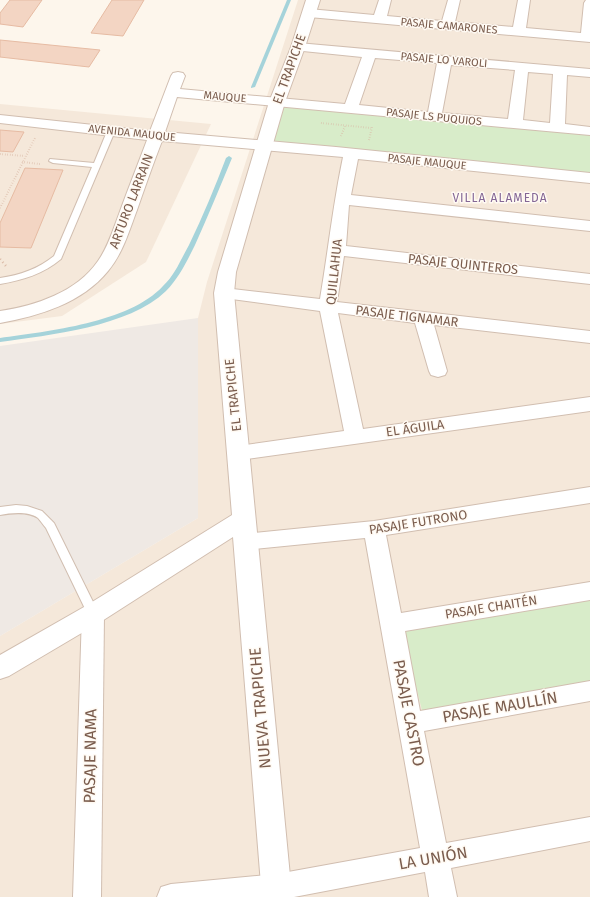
<svg xmlns="http://www.w3.org/2000/svg" width="590" height="897" font-family="'Fira Sans',sans-serif">
	<rect width="100%" height="100%" fill="#fdf6ec"/>
	<g fill="#f5e8da">
		<path d="M298 0H590V897H0V636L198 518V318L207 282Z"/>
		<path d="M0 104 211 124 146 262 62 316 0 324Z"/>
	</g>
	<path fill="#efe9e4" d="M198 318V518L0 636V346Z"/>
	<g fill="#d8ecc9">
		<path d="M283 104 590 134V175L271 141Z"/>
		<path d="M590 600V682L423 714 402 632Z"/>
	</g>
	<g fill="none" stroke-linecap="round" stroke-linejoin="round">
		<g fill="#a5d3da" fill-rule="evenodd">
			<path d="M287 0H291L255 87 251 88V87Z"/>
			<path d="M229 156 232 158C220 187 208 216 195 245 187 261 179 278 166 291 129 327 49 335 0 342V338C48 331 129 323 163 286 175 275 181 259 189 245 203 216 215 187 226 158Z"/>
		</g>
	</g>
	<g fill="#f3d5c3" stroke="#e6bba3">
		<path d="M10 0H42L23 27 0 24V13Z"/>
		<path d="M112 0H144L123 36 91 33Z"/>
		<path d="M0 40 100 50 89 67 0 57Z"/>
		<path d="M0 130 24 132 13 152 0 151Z"/>
		<path d="M25 168 63 170 31 248 0 247V223Z"/>
	</g>
	<g fill="none" stroke-linecap="round" stroke-linejoin="round">
		<g stroke="#d1beb0" stroke-width="2">
			<g id="service">
				<path d="M108 129H114L115 131 61 259C43 274 23 280 0 284V278C20 275 38 269 54 256L92 167 53 163 49 161 50 159 94 163Z"/>
				<path d="M16 505 27 506 42 511 54 523 99 614 97 617 93 619 89 617 46 528C43 525 41 521 38 518 28 511 11 513 0 515V507Z"/>
			</g>
		</g>
		<g stroke="#d1beb0" stroke-width="2">
			<g id="minor">
				<path d="M379 0H391L387 16 442 21 448 0H460L455 22 513 27 518 0H530L526 28 581 33 584 3 586 0H590V42L309 17 304 16 303 13 304 10 309 9 374 15Z"/>
				<path d="M298 43 590 69V77L567 75 565 124 590 127V135L177 97 165 132 336 147 590 173V183L358 159 351 195 590 221V231L349 205 346 246 590 274V284L344 256 337 302 590 331V343L434 325 447 371 445 375 438 377 431 375 429 371 415 323 338 313 363 429 590 397V411L239 460 232 458 229 453 232 448 239 446 344 431 320 311 224 298 218 297 215 293 218 289 224 288 320 299C328 252 333 204 343 157L162 141C153 164 145 187 137 210 129 231 123 253 108 271 82 303 39 316 0 323V311C35 306 77 292 98 261 108 247 113 230 119 214 128 189 138 164 147 140L0 123V115L150 131 171 76 173 73 178 72 183 73 185 76 180 89 345 104 362 57 293 50 291 47 293 44ZM375 58 437 63 428 112 359 105ZM451 65 515 70 508 119 442 113ZM528 72 553 74 550 123 523 120Z"/>
				<path d="M590 487V503L386 535 401 613 590 582V600L405 631 420 711 590 681V701L424 731 446 843 590 817V841L451 868 457 897H429L425 872 294 897H157L161 887 171 884 277 874 420 848 365 538 245 550 237 548 234 542 237 536 245 534 374 521Z"/>
				<path d="M93 605 101 607 104 614 101 897H73L82 614 85 607Z"/>
			</g>
		</g>
		<g stroke="#d1beb0" stroke-width="2">
			<path id="tertiary" d="M306 0H320L305 47 285 102 236 272 234 293 292 897H262L233 537 102 621 9 676 0 679V655L84 607 232 515 214 293 218 272 269 102 291 47Z"/>
		</g>
		<g stroke="#d9b8a5" stroke-width="2" stroke-dasharray="0.5 2" stroke-linecap="butt">
			<path d="M321 123 371 128"/>
			<path d="M341 136 345 126"/>
			<path d="M369 140 372 127"/>
			<path d="M0 154 25 156"/>
			<path d="M22 162 40 164"/>
			<path d="M0 208 35 138"/>
		</g>
		<path stroke="#d9b8a5" stroke-width="2.5" stroke-dasharray="1 3" stroke-linecap="butt" d="M0 259 6 266"/>
		<use href="#service" fill="#fff" fill-rule="evenodd"/>
		<use href="#minor" fill="#fff" fill-rule="evenodd"/>
		<use href="#tertiary" fill="#fff" fill-rule="evenodd"/>
	</g>
	<g text-anchor="middle" dominant-baseline="central" stroke-width="3" stroke-linejoin="round" paint-order="stroke">
		<g font-size="11" fill="#7a5c4d" stroke="#fffaf3">
			<text transform="translate(449 26) rotate(5)">PASAJE CAMARONES</text>
			<text transform="translate(444 60) rotate(5)">PASAJE LO VAROLI</text>
			<text transform="translate(225 97) rotate(5)">MAUQUE</text>
			<text transform="translate(434 117) rotate(6)">PASAJE LS PUQUIOS</text>
			<text transform="translate(132 133) rotate(6)">AVENIDA MAUQUE</text>
			<text transform="translate(427 162) rotate(6)">PASAJE MAUQUE</text>
		</g>
		<g font-size="12" letter-spacing="1" fill="#846695" stroke="#fffaf3">
			<text x="500" y="198">VILLA ALAMEDA</text>
		</g>
		<g font-size="13" fill="#7a5c4d" stroke="#fffaf3">
			<text transform="translate(289 69) rotate(-70)">EL TRAPICHE</text>
			<text transform="translate(131 201) rotate(-69)">ARTURO LARRAIN</text>
			<text transform="translate(463 264) rotate(6)">PASAJE QUINTEROS</text>
			<text transform="translate(334 272) rotate(-84)">QUILLAHUA</text>
			<text transform="translate(407 316) rotate(7)">PASAJE TIGNAMAR</text>
			<text transform="translate(233 395) rotate(-96)">EL TRAPICHE</text>
			<text transform="translate(415 428) rotate(-8)">EL ÁGUILA</text>
			<text transform="translate(418 522) rotate(-9)">PASAJE FUTRONO</text>
			<text transform="translate(491 607) rotate(-9)">PASAJE CHAITÉN</text>
		</g>
		<g font-size="16" fill="#7a5c4d" stroke="#fffaf3">
			<text transform="translate(500 707) rotate(-10)">PASAJE MAULLÍN</text>
			<text transform="translate(260 708) rotate(-95)">NUEVA TRAPICHE</text>
			<text transform="translate(409 713) rotate(79)">PASAJE CASTRO</text>
			<text transform="translate(90 756) rotate(-89)">PASAJE NAMA</text>
			<text transform="translate(433 858) rotate(-10)">LA UNIÓN</text>
		</g>
	</g>
</svg>
